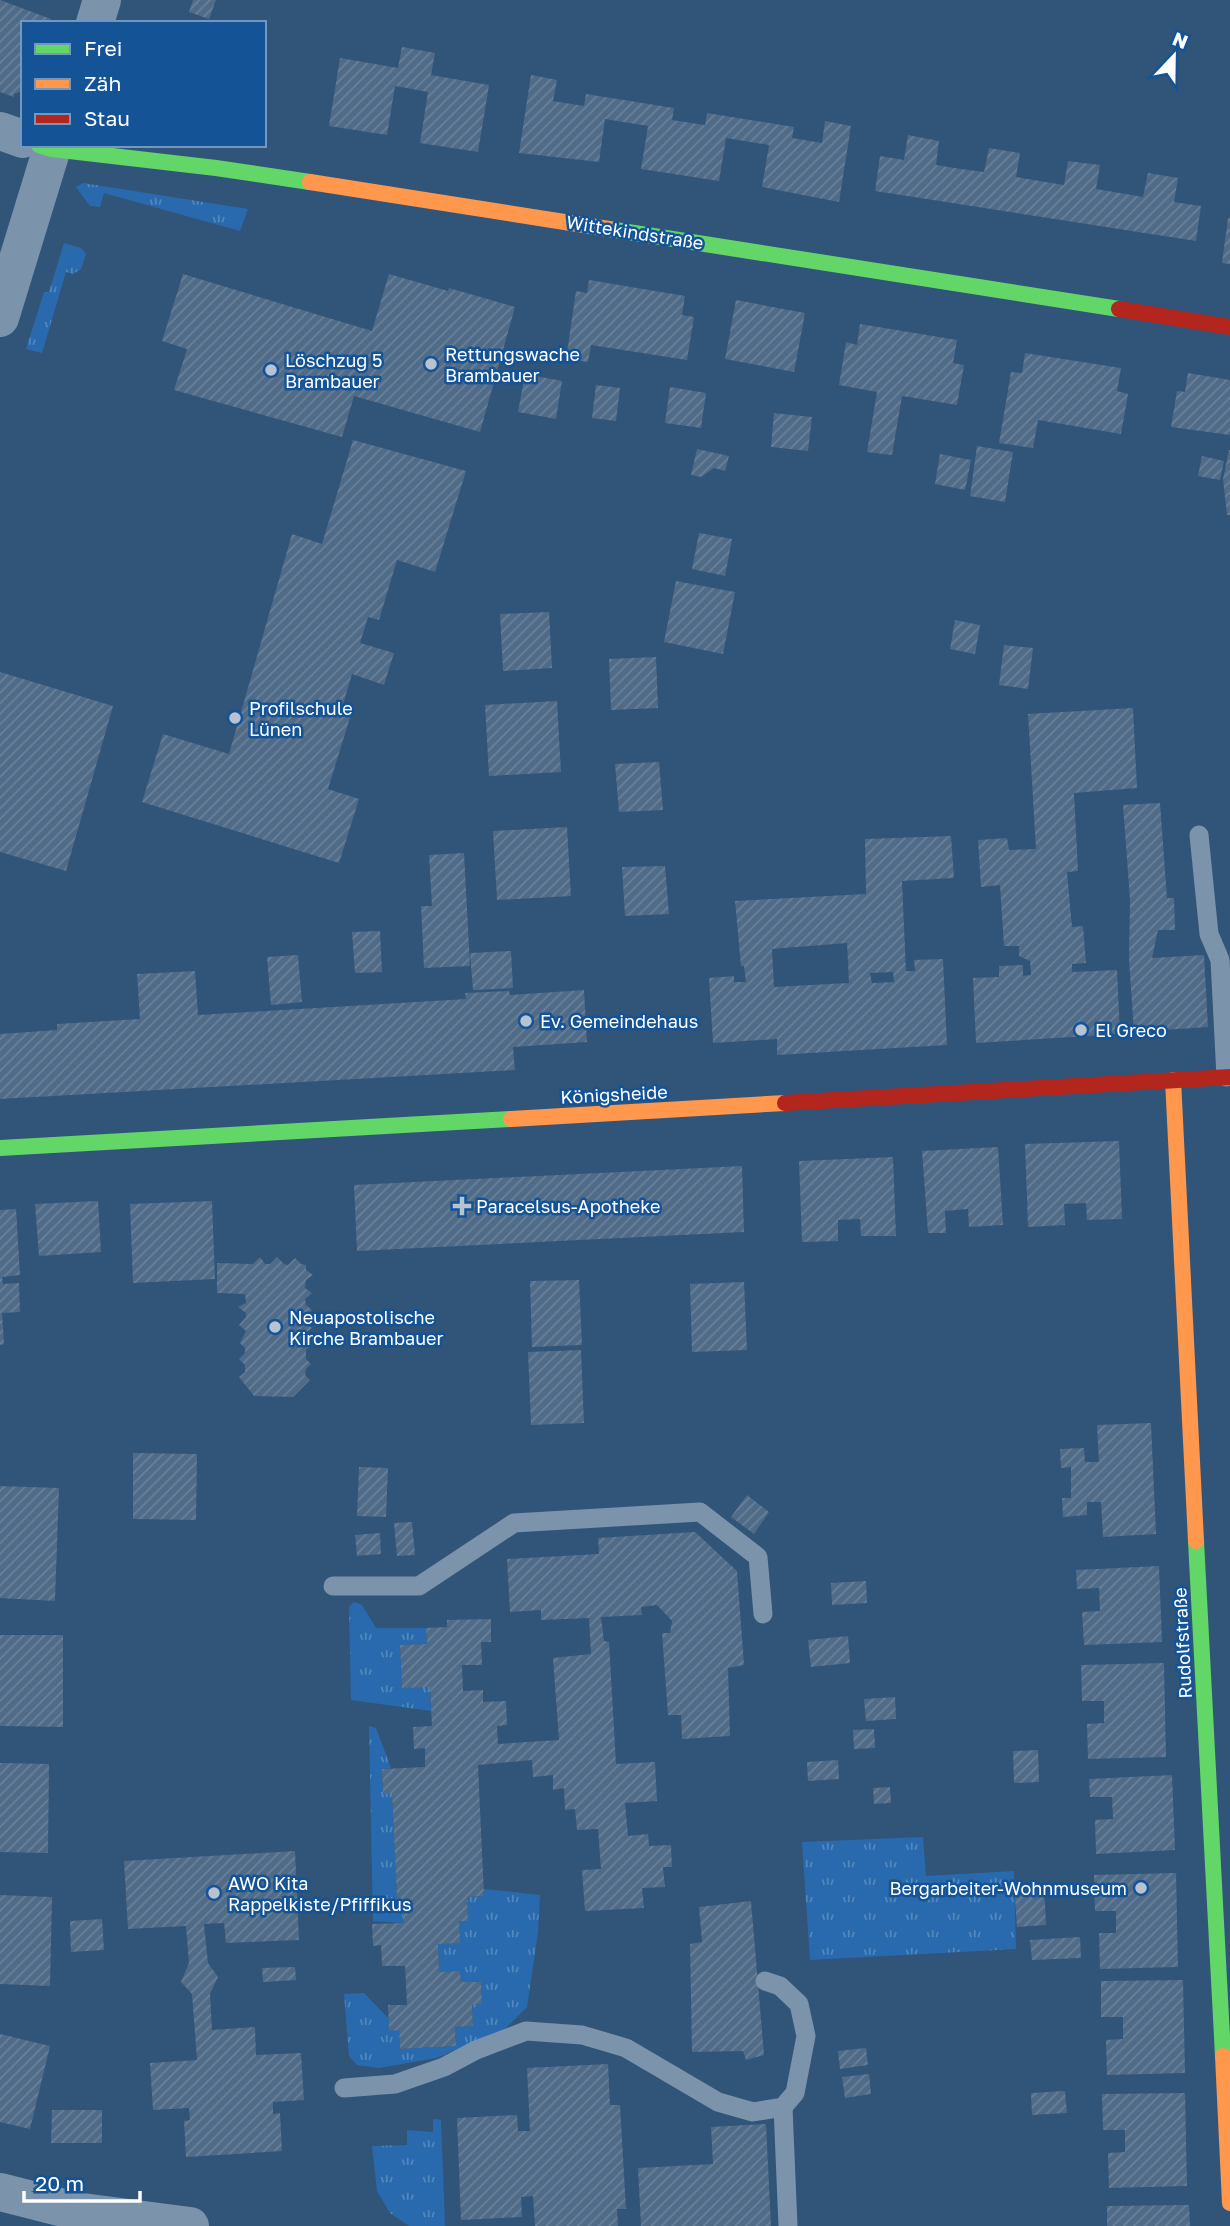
<svg xmlns="http://www.w3.org/2000/svg" width="1230" height="2226" font-family="'Golos Text',sans-serif">
	<defs>
		<pattern id="grass-tufts" width="24" height="20" patternUnits="userSpaceOnUse" patternTransform="scale(1.75)"><rect width="24" height="20" fill="#286aad"/><path d="M3 7l-1-3M5 7V3M7 7l1-3M15 17l-1-3M17 17v-4M19 17l1-3" fill="none" stroke="#5388bd"/></pattern>
		<pattern id="building-hatch" width="6" height="6" patternUnits="userSpaceOnUse" patternTransform="scale(1.75)"><rect width="6" height="6" fill="#4f6b88"/><path d="M-1 1l2-2M0 6l6-6M5 7l2-2" fill="none" stroke="#69819a"/></pattern>
	</defs>
	<rect width="100%" height="100%" fill="#315479"/>
	<g fill="url(#grass-tufts)">
		<path d="M83 183 248 209 240 231 104 193 100 207 90 206 76 187Z"/>
		<path d="M64 243 81 248 86 254 81 269 73 274 66 272 42 353 26 349 44 292H49Z"/>
		<path d="M354 1602 362 1605 376 1628H426L427 1644 400 1645 402 1687H430L431 1711 351 1700 349 1607Z"/>
		<path d="M369 1726 376 1728 391 1768 382 1769 383 1793H392L397 1899 403 1900 404 1923 373 1921Z"/>
		<path d="M923 1837 926 1876 1014 1871 1016 1949 810 1960 802 1842Z"/>
		<path d="M484 1889 540 1895 538 1932 527 2007 504 2030 436 2058 379 2068 357 2065 349 2056 344 1994 364 1993 389 2019V2030H399L400 2049 456 2046 455 2027 473 2026 472 2005 482 2004 481 1982H461L460 1971 439 1972 438 1944 459 1921 468 1920 467 1897 484 1896Z"/>
		<path d="M433 2119 441 2120 445 2226H409L390 2213 377 2191 372 2146 407 2145V2130L433 2132Z"/>
	</g>
	<g fill="url(#building-hatch)" fill-rule="evenodd">
		<path d="M0 0 51 19 49 23H23V91L14 94V97L0 92Z"/>
		<path d="M193 0H216L209 19 189 12Z"/>
		<path d="M402 47 435 53 431 75 489 85 478 152 420 143 428 92 412 89 395 86 387 135 329 126 340 58 398 68Z"/>
		<path d="M531 75 557 80 553 101 584 106 586 94 674 108 672 120 705 125 707 113 794 127 792 138 822 143 825 121 851 126 839 202 762 187 769 145 726 138 719 181 641 169 648 126 605 119 599 162 519 153Z"/>
		<path d="M908 135 939 141 936 165 961 169 984 172 989 148 1020 153 1016 177 1064 185 1068 161 1100 165 1096 189 1120 193 1143 197 1148 173 1178 178 1174 202 1201 206 1196 241 875 191 880 156 904 160Z"/>
		<path d="M1228 218H1230V264L1222 263Z"/>
		<path d="M183 274 372 331 389 274 448 291 449 288 515 307 480 432 354 396 342 437 174 390 187 349 162 341Z"/>
		<path d="M589 280 685 296 682 315 694 317 687 360 591 345 588 362 566 359 576 291 587 293Z"/>
		<path d="M736 300 805 313 794 372 725 359Z"/>
		<path d="M860 324 957 340 953 363 964 365 957 405 902 396 892 455 867 452 877 392 839 385 846 342 857 345Z"/>
		<path d="M1025 353 1121 368 1117 391 1128 394 1121 434 1038 420 1033 448 999 443 1011 372 1022 373Z"/>
		<path d="M1188 373 1230 380V435L1171 427 1177 391 1185 392Z"/>
		<path d="M525 374 562 381 556 419 518 412Z"/>
		<path d="M596 385 620 388 616 421 592 418Z"/>
		<path d="M670 387 706 393 701 428 665 423Z"/>
		<path d="M774 413 812 417 808 451 771 447Z"/>
		<path d="M353 440 466 471 435 572 397 560 379 620 368 617 360 643 394 653 384 685 352 674 343 704 353 708 328 789 359 799 339 863 142 802 163 734 229 754 292 534 322 544Z"/>
		<path d="M977 446 1013 452 1005 502 970 496Z"/>
		<path d="M697 449 729 456 725 471 714 468 701 477 691 475Z"/>
		<path d="M1229 450H1230V515H1227L1223 479Z"/>
		<path d="M940 454 971 460 965 490 935 484Z"/>
		<path d="M1202 456 1224 461 1220 480 1198 476Z"/>
		<path d="M699 533 732 539 725 576 692 569Z"/>
		<path d="M676 581 735 592 723 654 664 642Z"/>
		<path d="M549 612 552 668 503 671 500 614Z"/>
		<path d="M955 620 980 625 975 654 950 649Z"/>
		<path d="M1004 645 1033 648 1028 689 999 685Z"/>
		<path d="M656 657 658 708 611 710 609 659Z"/>
		<path d="M0 672 113 706 66 871 0 852Z"/>
		<path d="M557 701 561 772 489 776 485 705Z"/>
		<path d="M1133 708 1137 788 1074 793 1078 871 1067 872 1072 927 1083 926 1086 963 1072 964V972L1117 970 1120 1034 976 1043 973 978 999 977V966L1023 965V976L1031 975 1030 961 1019 956V946H1004L1000 885 981 887 978 840 1007 838 1009 850 1036 849 1028 714Z"/>
		<path d="M659 762 663 810 619 812 615 764Z"/>
		<path d="M1160 803 1167 898H1174L1175 930H1158L1152 958 1204 955 1208 1027 1134 1032 1129 960 1130 900 1123 805Z"/>
		<path d="M567 827 571 896 497 900 493 831Z"/>
		<path d="M951 836 954 878 902 881 906 971H915L914 960 943 959 947 1045 777 1055V1039L713 1043 709 978 734 976V982H746L744 966H741L735 901 866 894 865 839ZM847 943 849 983 774 987 772 949ZM893 972 894 982 872 983 870 973Z"/>
		<path d="M464 853 470 966 424 968 421 906H432L429 855Z"/>
		<path d="M665 866 669 914 625 916 622 867Z"/>
		<path d="M380 931 382 972 355 973 352 932Z"/>
		<path d="M511 951 513 988 473 990 470 953Z"/>
		<path d="M298 955 302 1002 271 1005 267 957Z"/>
		<path d="M195 971 198 1015 466 999 465 993 509 991 510 995 584 990 587 1042 513 1047 515 1070 0 1099V1034L57 1030V1024L140 1019 137 974Z"/>
		<path d="M1119 1141 1122 1219 1087 1220 1086 1203 1064 1204 1065 1225 1028 1227 1025 1144Z"/>
		<path d="M998 1147 1003 1225 969 1227 968 1209 945 1211 946 1233H928L922 1151Z"/>
		<path d="M893 1157 896 1236H861L860 1219 838 1220V1241L802 1242 799 1161Z"/>
		<path d="M742 1166 744 1232 357 1251 354 1185Z"/>
		<path d="M98 1201 101 1252 39 1256 35 1204Z"/>
		<path d="M212 1201 215 1279 133 1283 130 1204Z"/>
		<path d="M16 1209 20 1275 2 1277 3 1284 19 1283 20 1312 2 1313 4 1344 0 1345V1210Z"/>
		<path d="M260 1257 265 1264H270L277 1257 284 1264 288 1265 295 1258 301 1264 306 1265V1270L313 1275 306 1280 305 1288 312 1293 305 1299 306 1305 312 1310 306 1315V1323L312 1328 305 1334V1340L312 1345 306 1350V1359L311 1364 306 1369 305 1375 310 1380 293 1397 254 1396 239 1377 245 1372V1365L239 1359 245 1353V1348L240 1343 246 1331 239 1325 246 1317V1313L238 1307 246 1303 245 1294 217 1293V1263L253 1264Z"/>
		<path d="M579 1280 582 1345 532 1347 530 1281Z"/>
		<path d="M744 1282 747 1350 692 1352 690 1284Z"/>
		<path d="M581 1350 584 1423 531 1425 528 1352Z"/>
		<path d="M1151 1423 1156 1534 1103 1537 1101 1502H1087V1515L1063 1517 1062 1498H1071V1467L1061 1468 1060 1449 1084 1448 1085 1462H1099L1097 1425Z"/>
		<path d="M133 1453 197 1454 196 1520 133 1519Z"/>
		<path d="M359 1467 388 1468 386 1517 357 1516Z"/>
		<path d="M0 1486 59 1488 55 1601 0 1598Z"/>
		<path d="M747 1495 769 1512 754 1534 731 1517Z"/>
		<path d="M412 1522 415 1555 397 1556 394 1523Z"/>
		<path d="M695 1532 737 1571 744 1665 728 1668 730 1736 682 1739 681 1715H668L662 1633H670L672 1621 657 1605 641 1607 642 1615 601 1617 604 1641 609 1642 616 1764 655 1762 657 1801 625 1803 628 1836 648 1834 649 1846 671 1845 672 1867H663L665 1887 642 1888 644 1908 585 1911 582 1870 601 1869 598 1829 577 1830 575 1809 565 1810 564 1788 553 1790V1775L533 1777 532 1760 478 1765 484 1896 467 1897 468 1921H459L460 1943 438 1944 439 1972 460 1971 461 1982H481L482 2004 472 2005 473 2026 455 2027 456 2046 400 2049 399 2030 389 2031 388 2005H407L405 1966H382L381 1945 373 1946 372 1924 404 1923 403 1900H397L392 1793 383 1794 382 1769 425 1767V1748L414 1749 413 1727 432 1726 430 1687 402 1688 400 1645 427 1644 426 1628 447 1627V1620L491 1619V1642H481L482 1665H462L463 1691 483 1690V1702L506 1701 507 1725 497 1726 498 1744 559 1740 553 1658 591 1654 589 1618 541 1620V1610L510 1612 507 1559 599 1554 598 1538Z"/>
		<path d="M380 1533 381 1554 357 1556 355 1535Z"/>
		<path d="M1159 1566 1162 1642 1084 1645 1082 1612 1100 1611 1099 1588 1077 1589 1076 1570Z"/>
		<path d="M866 1581 867 1603 832 1605 831 1583Z"/>
		<path d="M0 1635H63V1727L0 1726Z"/>
		<path d="M848 1636 850 1663 811 1667 808 1640Z"/>
		<path d="M1164 1663 1166 1757 1088 1759 1087 1724 1104 1723V1701H1082L1081 1665Z"/>
		<path d="M895 1697 896 1719 866 1721 864 1699Z"/>
		<path d="M874 1729 875 1748 854 1749 853 1730Z"/>
		<path d="M1038 1750 1039 1782 1014 1783 1013 1751Z"/>
		<path d="M838 1760 839 1779 808 1781 807 1762Z"/>
		<path d="M0 1763 49 1764 48 1853 0 1852Z"/>
		<path d="M1172 1775 1175 1850 1096 1854 1095 1820 1113 1819 1112 1797H1090L1089 1779Z"/>
		<path d="M890 1787 891 1803 874 1804 873 1788Z"/>
		<path d="M295 1851 299 1940 226 1943 224 1923 204 1924 208 1963 218 1977 210 1994 212 2030 255 2027 256 2055 301 2053 304 2100 273 2102V2114L280 2113 282 2151 186 2157 184 2121 190 2120 189 2108 153 2110 150 2063 197 2060 192 1994 181 1982 189 1963 186 1926 128 1929 124 1861Z"/>
		<path d="M1176 1873 1178 1967 1100 1969 1099 1933H1116V1911H1095L1094 1875Z"/>
		<path d="M1044 1884 1046 1925 1017 1927 1014 1885Z"/>
		<path d="M0 1895 52 1897 50 1986 0 1984Z"/>
		<path d="M751 1901 764 2055 746 2060 743 2051 692 2052 690 1944 702 1942 699 1907Z"/>
		<path d="M102 1919 104 1950 71 1952 70 1921Z"/>
		<path d="M1080 1937 1081 1958 1032 1960 1030 1940Z"/>
		<path d="M295 1967 296 1980 263 1982 262 1968Z"/>
		<path d="M1183 1980 1185 2073 1107 2075 1106 2040 1123 2039V2017H1101V1981Z"/>
		<path d="M0 2034 50 2046 30 2129 0 2122Z"/>
		<path d="M866 2048 868 2065 840 2069 838 2051Z"/>
		<path d="M608 2064 610 2105H620L626 2209H617L618 2226H535L533 2196 521 2197 522 2217 461 2220 457 2118 517 2115 518 2131H530L527 2068Z"/>
		<path d="M869 2074 871 2094 845 2098 842 2077Z"/>
		<path d="M1065 2091 1067 2113 1032 2115 1031 2093Z"/>
		<path d="M1185 2093 1187 2186 1109 2188 1108 2153 1125 2152V2130H1103L1102 2094Z"/>
		<path d="M52 2110H102V2143H51Z"/>
		<path d="M766 2124 771 2226H641L638 2168 713 2164 711 2127Z"/>
		<path d="M1189 2205 1190 2226H1107V2206Z"/>
	</g>
	<g fill="none" stroke-linecap="round" stroke-linejoin="round">
		<g stroke="#7b93ab" stroke-width="19">
			<path d="M1199 835 1209 934 1220 960 1226 1077"/>
			<path d="M333 1586H419L514 1523 700 1512 758 1557 763 1614"/>
			<path d="M344 2088 395 2084 444 2067 476 2050 526 2031 582 2035 626 2048 718 2102 753 2112 783 2107 795 2093 806 2036 799 2004 780 1986 765 1981"/>
			<path d="M783 2107 788 2226"/>
		</g>
		<g stroke="#7b93ab" stroke-width="38">
			<path d="M95 23 102 0"/>
			<path d="M0 131 23 139"/>
			<path d="M0 318 53 145"/>
			<path d="M0 2192 75 2211 190 2226"/>
		</g>
		<g stroke="#63d668" stroke-width="16">
			<path d="M39 145 52 149 216 168 310 182"/>
			<path d="M609 229 1119 309"/>
			<path d="M0 1148 511 1119"/>
			<path d="M1196 1541 1223 2056"/>
		</g>
		<g stroke="#ff974d" stroke-width="16">
			<path d="M310 182 609 229"/>
			<path d="M1173 1080 1196 1541"/>
			<path d="M511 1119 785 1103"/>
			<path d="M1223 2056 1230 2203"/>
		</g>
		<g stroke="#b3261e" stroke-width="16">
			<path d="M1119 309 1230 327"/>
			<path d="M785 1103 1230 1077"/>
		</g>
	</g>
	<g fill="#b7c3d0" stroke="#145396" stroke-width="2.5">
		<circle cx="431" cy="364" r="7"/>
		<circle cx="271" cy="370" r="7"/>
		<circle cx="235" cy="718" r="7"/>
		<circle cx="526" cy="1021" r="7"/>
		<circle cx="1081" cy="1030" r="7"/>
		<path d="M458.5 1195.5h7v7h7v7h-7v7h-7v-7h-7v-7h7z"/>
		<circle cx="275" cy="1327" r="7"/>
		<circle cx="1141" cy="1888" r="7"/>
		<circle cx="214" cy="1893" r="7"/>
	</g>
	<g text-anchor="middle" dominant-baseline="central" stroke-width="5" stroke-linejoin="round" paint-order="stroke">
		<g font-size="18" fill="#fff" stroke="#145396">
			<text transform="translate(635 232) rotate(9)">Wittekindstraße</text>
			<text transform="translate(614 1094) rotate(-3)">Königsheide</text>
			<text transform="translate(1182 1643) rotate(-93)">Rudolfstraße</text>
		</g>
		<g font-size="18" fill="#fff" stroke="#145396" text-anchor="start">
			<text x="445" y="354">Rettungswache<tspan x="445" dy="21">Brambauer</tspan></text>
			<text x="285" y="360">Löschzug 5<tspan x="285" dy="21">Brambauer</tspan></text>
			<text x="249" y="708">Profilschule<tspan x="249" dy="21">Lünen</tspan></text>
			<text x="540" y="1021">Ev. Gemeindehaus</text>
			<text x="1095" y="1030">El Greco</text>
			<text x="476" y="1206">Paracelsus-Apotheke</text>
			<text x="289" y="1317">Neuapostolische<tspan x="289" dy="21">Kirche Brambauer</tspan></text>
			<text x="228" y="1883">AWO Kita<tspan x="228" dy="21">Rappelkiste/Pfiffikus</tspan></text>
			<text x="1127" y="1888" text-anchor="end">Bergarbeiter-Wohnmuseum</text>
		</g>
	</g>
	<rect x="21" y="21" width="245" height="126" fill="#145396" stroke="#7298c0" stroke-width="2"/>
	<rect x="35" y="44" width="35" height="10" fill="#63d668" stroke="#7298c0" stroke-width="2"/>
	<text x="84" y="56" font-size="21" fill="#ffffff">Frei</text>
	<rect x="35" y="79" width="35" height="10" fill="#ff974d" stroke="#7298c0" stroke-width="2"/>
	<text x="84" y="91" font-size="21" fill="#ffffff">Zäh</text>
	<rect x="35" y="114" width="35" height="10" fill="#b3261e" stroke="#7298c0" stroke-width="2"/>
	<text x="84" y="126" font-size="21" fill="#ffffff">Stau</text>
	<g transform="translate(1174 56) rotate(22)" stroke="#145396" stroke-width="5" paint-order="stroke">
	<path d="M0-5L12 26L0 18L-12 26Z" fill="#ffffff"/>
	<text y="-10" font-size="19" font-weight="bold" text-anchor="middle" fill="#ffffff">N</text>
	</g>
	<path d="M24 2191v10h116v-10" fill="none" stroke="#ffffff" stroke-width="3.5"/>
	<text x="35" y="2191" font-size="21" fill="#ffffff" stroke="#145396" stroke-width="5" paint-order="stroke">20 m</text>
</svg>
